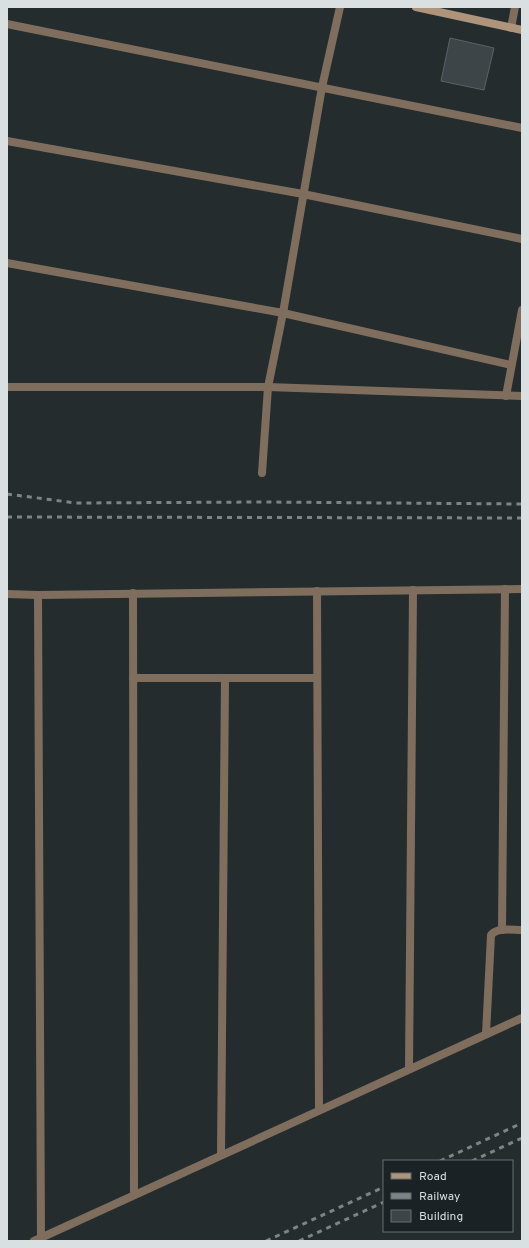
<svg xmlns="http://www.w3.org/2000/svg" width="529" height="1248" font-family="Overpass,sans-serif">
	<rect width="100%" height="100%" fill="#252c2e"/>
	<path fill="#3d4548" stroke="#5a6265" d="M450 38 494 48 484 90 441 81Z"/>
	<g fill="none" stroke-linecap="round" stroke-linejoin="round">
		<path stroke="#7f6e5e" stroke-width="8" d="M511 28 515 7"/>
		<g stroke="#7f6e5e" stroke-width="8">
			<path d="M7 24 522 128"/>
			<path d="M7 141 303 194 522 239"/>
			<path d="M7 263 283 313 511 365"/>
			<path d="M7 387H268L522 396"/>
			<path d="M506 396 522 310"/>
			<path d="M262 473 268 387 283 313 322 87 340 7"/>
			<path d="M317 591 319 1110"/>
			<path d="M133 593 134 1194"/>
			<path d="M7 594 38 595 522 589"/>
			<path d="M38 595 41 1238"/>
			<path d="M133 678H317"/>
			<path d="M502 930 505 589"/>
			<path d="M486 1034 491 935C498 927 512 930 522 930"/>
			<path d="M409 1069 413 590"/>
			<path d="M221 1155 225 678"/>
			<path d="M34 1241 522 1018"/>
		</g>
		<path stroke="#ae947b" stroke-width="8" d="M416 7 522 30"/>
		<g stroke="#7e8486" stroke-width="3" stroke-dasharray="5 5" stroke-linecap="butt">
			<path d="M7 494 76 503 263 502 522 504"/>
			<path d="M7 517 522 518"/>
			<path d="M440 1161 522 1123"/>
			<path d="M472 1161 522 1138"/>
			<path d="M266 1241 384 1187"/>
			<path d="M299 1241 384 1202"/>
		</g>
	</g>
	<rect width="529" height="1248" fill="none" stroke="#dadfe1" stroke-width="16"/>
	<rect x="383" y="1160" width="130" height="72" fill="#1b2225" stroke="#676e70"/>
	<rect x="391" y="1173" width="20" height="6" fill="#ae947b" stroke="#676e70"/>
	<text x="419" y="1180" font-size="12" fill="#dadfe1">Road</text>
	<rect x="391" y="1193" width="20" height="6" fill="#7e8486" stroke="#676e70"/>
	<text x="419" y="1200" font-size="12" fill="#dadfe1">Railway</text>
	<rect x="391" y="1210" width="20" height="12" fill="#3d4548" stroke="#676e70"/>
	<text x="419" y="1220" font-size="12" fill="#dadfe1">Building</text>
</svg>
